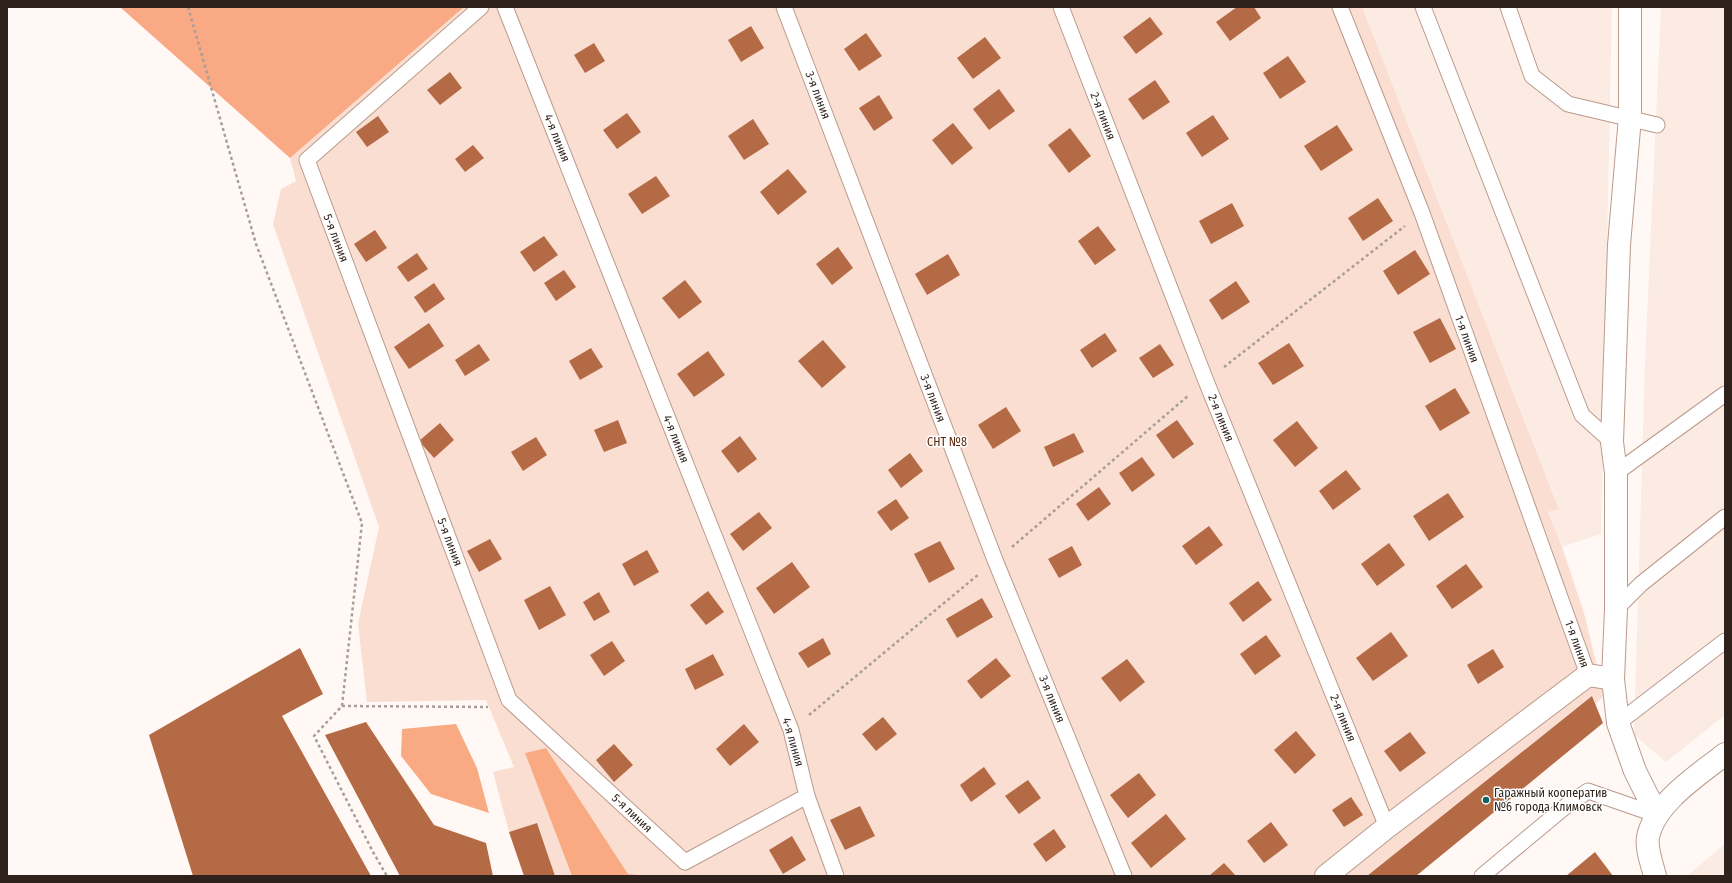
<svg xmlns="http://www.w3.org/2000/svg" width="1732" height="883" font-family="'Fira Sans Condensed',sans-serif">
	<rect width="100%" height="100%" fill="#fff8f4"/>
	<g fill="#fcebe3">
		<path d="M1362 7H1612L1601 534 1562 547 1548 512 1559 508Z"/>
		<path d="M1661 7H1725V715L1666 762 1634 735 1645 362Z"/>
		<path d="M1725 844V876H1687Z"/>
	</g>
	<path fill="#faded2" d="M464 7H1362L1559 509 1548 512 1562 547 1584 613 1604 695 1596 704 1592 696 1367 876H652L628 874 546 748 525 753 572 876H555L537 823 509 832 493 772 514 767 486 700 367 702 358 624 379 527 273 224 281 189 296 181 290 158Z"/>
	<path fill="#f9a983" d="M120 7H464L290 158Z"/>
	<g fill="#faaa83">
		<path d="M456 724 477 768 489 813 431 794 401 756 402 729Z"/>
		<path d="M546 748 628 874 652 876H572L525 753Z"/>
	</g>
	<g fill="#b46a45">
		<path d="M1237 7H1254L1261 18 1230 41 1216 22Z"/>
		<path d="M1150 17 1163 34 1136 54 1123 37Z"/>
		<path d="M751 26 764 48 741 62 728 40Z"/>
		<path d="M866 33 882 56 859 71 844 49Z"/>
		<path d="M985 37 1001 58 973 79 957 58Z"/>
		<path d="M594 43 605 61 585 73 574 55Z"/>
		<path d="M1288 56 1306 82 1280 99 1263 73Z"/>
		<path d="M450 72 462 88 440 105 427 90Z"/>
		<path d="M1155 80 1170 102 1143 120 1128 99Z"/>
		<path d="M999 89 1015 111 989 130 973 109Z"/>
		<path d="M879 95 893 118 874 131 859 108Z"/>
		<path d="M627 113 641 132 617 149 603 130Z"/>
		<path d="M1213 115 1229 139 1202 157 1186 133Z"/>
		<path d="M378 116 389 132 367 147 356 132Z"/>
		<path d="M753 119 769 144 744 160 728 136Z"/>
		<path d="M953 123 973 148 952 165 932 140Z"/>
		<path d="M1337 125 1353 150 1321 171 1304 146Z"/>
		<path d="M1070 128 1091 156 1069 173 1048 145Z"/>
		<path d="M473 145 484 158 465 172 455 159Z"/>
		<path d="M788 169 807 192 778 215 760 192Z"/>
		<path d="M656 176 670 196 642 214 628 194Z"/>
		<path d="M1378 198 1393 221 1363 241 1348 218Z"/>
		<path d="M1232 203 1244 226 1211 244 1199 221Z"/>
		<path d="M1098 226 1116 250 1095 265 1078 241Z"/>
		<path d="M375 230 387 248 366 262 354 244Z"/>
		<path d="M544 236 558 255 534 272 520 252Z"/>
		<path d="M838 247 853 268 832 285 816 264Z"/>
		<path d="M1415 250 1430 274 1398 295 1383 271Z"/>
		<path d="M417 253 428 269 408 282 397 267Z"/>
		<path d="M948 254 960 275 927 295 915 274Z"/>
		<path d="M564 270 576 287 556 301 544 283Z"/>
		<path d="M685 280 702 302 679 319 662 298Z"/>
		<path d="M1236 281 1250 302 1222 320 1209 300Z"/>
		<path d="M434 283 445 299 425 313 414 297Z"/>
		<path d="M1440 318 1456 349 1430 363 1413 332Z"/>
		<path d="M429 323 444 346 409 369 394 347Z"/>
		<path d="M1105 333 1117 351 1092 368 1080 350Z"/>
		<path d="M823 340 846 367 822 388 798 361Z"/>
		<path d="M1289 343 1304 366 1273 385 1258 363Z"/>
		<path d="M479 344 490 360 465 376 455 360Z"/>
		<path d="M1160 344 1174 365 1153 378 1139 358Z"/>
		<path d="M591 348 603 367 580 380 569 361Z"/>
		<path d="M708 351 725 375 694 397 677 374Z"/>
		<path d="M1455 388 1470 413 1440 431 1425 406Z"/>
		<path d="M1006 407 1021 431 993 449 978 425Z"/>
		<path d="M618 420 627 443 604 452 594 430Z"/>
		<path d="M1177 420 1194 444 1173 459 1156 435Z"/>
		<path d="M1297 421 1318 448 1295 467 1273 440Z"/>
		<path d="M440 423 454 440 434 458 419 441Z"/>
		<path d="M1074 433 1084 452 1053 467 1044 447Z"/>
		<path d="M740 436 757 459 738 473 721 451Z"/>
		<path d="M536 437 547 455 523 471 511 452Z"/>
		<path d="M910 453 923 471 901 488 888 470Z"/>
		<path d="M1142 457 1155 475 1132 492 1119 473Z"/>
		<path d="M1346 470 1361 489 1333 510 1319 491Z"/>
		<path d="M1099 487 1111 504 1088 521 1076 504Z"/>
		<path d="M1448 493 1464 517 1429 541 1413 516Z"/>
		<path d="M896 499 909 518 891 531 877 512Z"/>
		<path d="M759 512 772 528 743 551 730 534Z"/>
		<path d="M1209 526 1223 545 1196 565 1182 546Z"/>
		<path d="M490 539 502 559 479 572 467 551Z"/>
		<path d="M940 541 955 569 929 583 914 554Z"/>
		<path d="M1389 543 1405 565 1377 586 1361 564Z"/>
		<path d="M1072 546 1082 565 1059 578 1048 559Z"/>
		<path d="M647 550 659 572 634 586 622 564Z"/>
		<path d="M792 562 810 587 774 614 756 588Z"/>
		<path d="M1466 564 1483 587 1452 609 1436 586Z"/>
		<path d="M1258 581 1272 600 1243 622 1229 603Z"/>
		<path d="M550 586 566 615 539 630 524 600Z"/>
		<path d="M708 591 724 612 706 625 690 605Z"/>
		<path d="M599 592 610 612 594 621 583 602Z"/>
		<path d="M982 598 993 617 957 638 946 619Z"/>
		<path d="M1391 632 1408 656 1373 681 1356 658Z"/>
		<path d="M1266 635 1281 656 1255 675 1240 654Z"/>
		<path d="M823 638 831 654 808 668 798 653Z"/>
		<path d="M612 641 625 661 604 676 590 655Z"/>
		<path d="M300 648 323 694 282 716 371 876H193L149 735Z"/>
		<path d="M1493 649 1504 667 1478 684 1467 665Z"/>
		<path d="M713 654 724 675 695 690 685 669Z"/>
		<path d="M996 658 1011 676 981 699 967 681Z"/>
		<path d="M1127 659 1145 682 1120 702 1101 678Z"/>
		<path d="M1592 696 1603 723 1416 876H1367Z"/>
		<path d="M883 717 897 734 876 751 862 734Z"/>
		<path d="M366 722 434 825 486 843 493 876H400L325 735Z"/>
		<path d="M744 724 759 742 730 766 716 749Z"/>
		<path d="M1296 731 1316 755 1295 774 1274 750Z"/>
		<path d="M1410 732 1426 753 1400 772 1384 751Z"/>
		<path d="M614 744 633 765 614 782 596 760Z"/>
		<path d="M984 767 996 784 971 802 960 785Z"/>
		<path d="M1139 773 1156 795 1128 818 1110 795Z"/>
		<path d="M1028 780 1041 798 1019 814 1005 796Z"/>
		<path d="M1351 797 1363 815 1344 827 1332 810Z"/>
		<path d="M860 806 875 836 845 850 830 820Z"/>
		<path d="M1166 814 1186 839 1151 868 1131 843Z"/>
		<path d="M1271 822 1288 845 1264 863 1247 841Z"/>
		<path d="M537 823 555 876H524L509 832Z"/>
		<path d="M1054 829 1066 847 1046 862 1033 844Z"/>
		<path d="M792 836 806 860 783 874 769 850Z"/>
		<path d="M1595 852 1613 876H1566Z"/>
		<path d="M1224 863 1236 876H1209Z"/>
	</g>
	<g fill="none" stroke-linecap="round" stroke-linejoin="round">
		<g stroke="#bb9a8b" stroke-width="17">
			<g id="service">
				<path d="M481 7 307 160 509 700 685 862 807 796"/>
				<path d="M505 7 791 730 807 796 836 876"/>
				<path d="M784 7 995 560 1124 876"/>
				<path d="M1061 7 1206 381 1387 827"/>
				<path d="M1340 7 1422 213 1588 675"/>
				<path d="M1423 7 1582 415 1612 442"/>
				<path d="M1508 7 1532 76 1568 104 1657 125"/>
				<path d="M1616 473 1725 394"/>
				<path d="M1616 609 1641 584 1725 517"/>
				<path d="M1618 723 1725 641"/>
				<path d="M1482 876 1566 806 1588 791 1657 815"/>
			</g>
		</g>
		<g stroke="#bb9a8b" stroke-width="24">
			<g id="minor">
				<path d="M1630 7V117L1619 245 1612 442 1616 473V609L1613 679 1618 723 1635 771 1657 815"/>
				<path d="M1326 876 1387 827 1588 675 1613 679"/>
			</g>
		</g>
		<g stroke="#bb9a8b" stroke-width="24">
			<path id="tertiary" d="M1655 876C1652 864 1646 849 1648 837 1655 802 1700 774 1725 754"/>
		</g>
		<g stroke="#a79e99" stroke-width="2.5" stroke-dasharray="3 3" stroke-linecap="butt">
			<path d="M188 7 256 244 362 523 342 706 314 736 373 852 387 876"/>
			<path d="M1224 367 1405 226"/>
			<path d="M1012 547 1189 395"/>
			<path d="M342 706 488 707"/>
			<path d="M809 715 979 574"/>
		</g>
		<use href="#service" stroke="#fff" stroke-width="15"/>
		<use href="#minor" stroke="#fff" stroke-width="22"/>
		<use href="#tertiary" stroke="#fff" stroke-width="22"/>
	</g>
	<circle fill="#126264" stroke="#fff" stroke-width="1.5" cx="1486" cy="800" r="4"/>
	<g text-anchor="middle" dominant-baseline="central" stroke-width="3" stroke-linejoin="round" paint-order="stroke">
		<g font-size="12" fill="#2f221c" stroke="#fff">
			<text transform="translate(818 95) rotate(69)">3-я линия</text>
			<text transform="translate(1103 116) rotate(69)">2-я линия</text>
			<text transform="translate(557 138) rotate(68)">4-я линия</text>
			<text transform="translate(336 238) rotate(69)">5-я линия</text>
			<text transform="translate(1467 339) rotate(70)">1-я линия</text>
			<text transform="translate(933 398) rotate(69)">3-я линия</text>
			<text transform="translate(1221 418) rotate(68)">2-я линия</text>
			<text transform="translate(676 439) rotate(68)">4-я линия</text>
			<text transform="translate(450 542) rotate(69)">5-я линия</text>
			<text transform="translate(1577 644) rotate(70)">1-я линия</text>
			<text transform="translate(1052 699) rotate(68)">3-я линия</text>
			<text transform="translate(1343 718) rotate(68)">2-я линия</text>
			<text transform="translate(793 742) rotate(74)">4-я линия</text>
			<text transform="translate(632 813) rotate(43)">5-я линия</text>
		</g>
		<g font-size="12" fill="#58270a" stroke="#fff">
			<text x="947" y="442">СНТ №8</text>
		</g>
		<g font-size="12" fill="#2f221c" stroke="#fff" text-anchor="start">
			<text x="1494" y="793">Гаражный кооператив<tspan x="1494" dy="14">№6 города Климовск</tspan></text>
		</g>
	</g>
	<rect width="1732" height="883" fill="none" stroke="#2f221c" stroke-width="16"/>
</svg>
